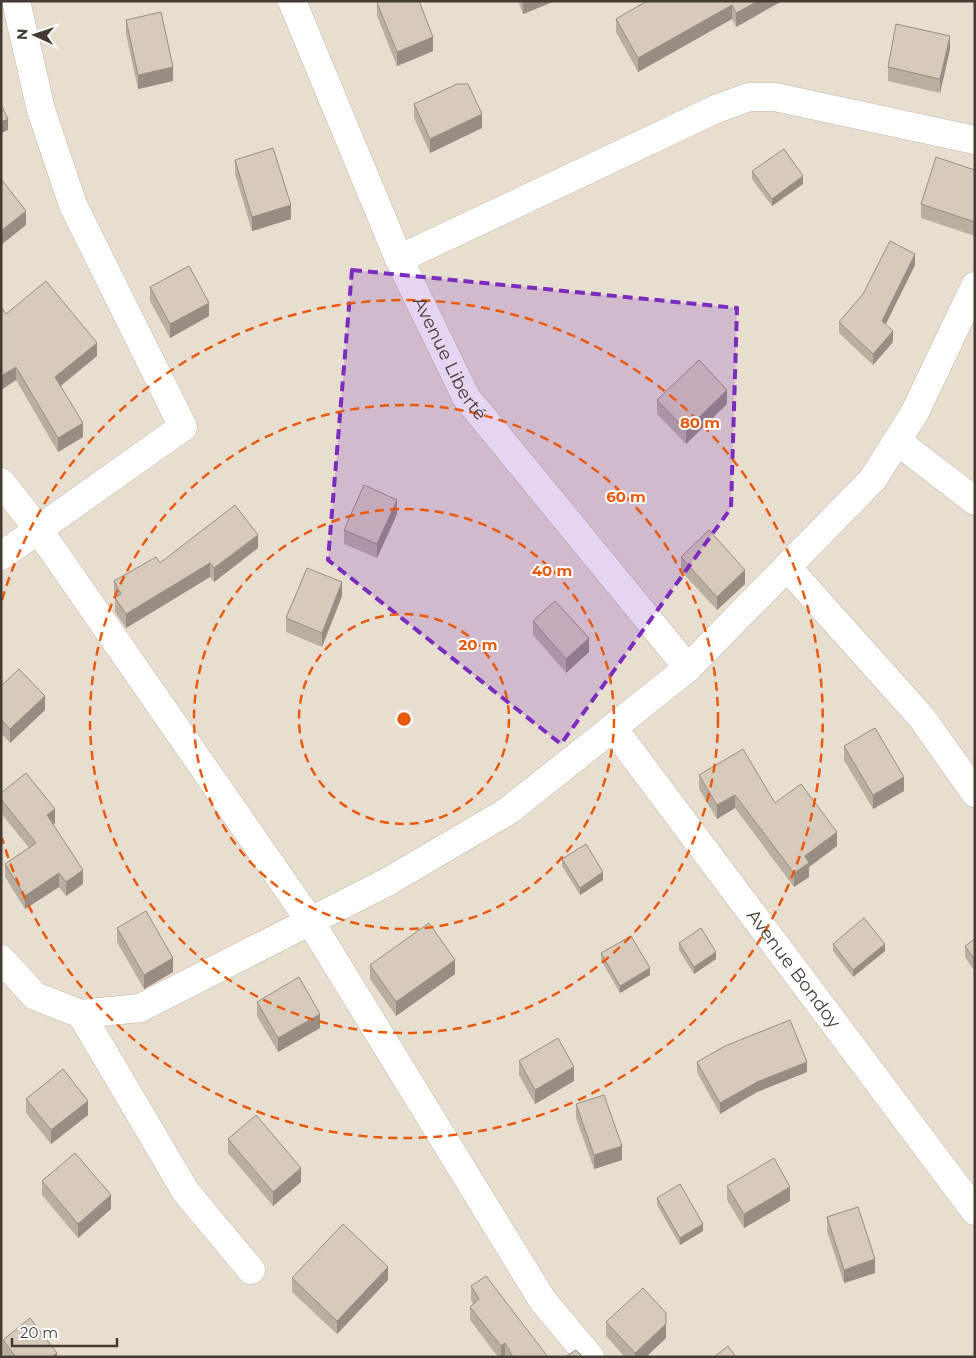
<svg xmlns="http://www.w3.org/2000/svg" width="976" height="1358" font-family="Montserrat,sans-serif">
	<rect width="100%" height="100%" fill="#f2ece2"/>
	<rect fill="#e7ded0" x="1" y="1" width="974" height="1356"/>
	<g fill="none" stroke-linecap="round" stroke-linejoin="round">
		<g stroke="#c1b6a8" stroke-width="29">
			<g id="street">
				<path id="s1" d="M292 1 399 259 466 397 688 668"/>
				<path d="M399 259 716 109 749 97H775L975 140"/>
				<path d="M897 441 975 501"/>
				<path d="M1 482 38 529 310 921 543 1301 590 1357"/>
				<path d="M1 556 183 427 73 205 41 110 16 1"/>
				<path d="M787 567 922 718 975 793"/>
				<path id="s2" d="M613 728 975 1211"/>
				<path d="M1 959 35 996 81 1014 140 1008 389 881 508 811 688 668 873 479 915 412 975 286"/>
				<path d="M81 1014 186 1192 251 1270"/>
			</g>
		</g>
		<use href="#street" stroke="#fff" stroke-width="28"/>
	</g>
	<g fill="#baaea0">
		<path d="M518 1H555L523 14Z"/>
		<path d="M647 1H782L736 27 732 19 638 72 616 32V19Z"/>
		<path d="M377 3 433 51 397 66 377 16Z"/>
		<path d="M126 20 173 81 138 89 126 34Z"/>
		<path d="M950 49 940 93 888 81V67Z"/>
		<path d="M414 104 482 128 430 153 414 118Z"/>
		<path d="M235 160 291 219 252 231 235 174Z"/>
		<path d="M975 170V236L921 218V204Z"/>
		<path d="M752 171 803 184 772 206 752 179Z"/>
		<path d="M915 265 885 324 893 342 873 365 839 333V322Z"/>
		<path d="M150 287 209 316 170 338 150 301Z"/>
		<path d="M1 309 6 314 97 356 61 386 83 437 58 452 16 380 1 390Z"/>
		<path d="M657 400 727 404 686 444 657 414Z"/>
		<path d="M397 514 377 558 344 544V530Z"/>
		<path d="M258 548 214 582 210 577 126 628 115 612V598L114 595V581L160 563Z"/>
		<path d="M681 557 745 584 717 610 681 571Z"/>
		<path d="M342 596 322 647 286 632V618Z"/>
		<path d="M533 621 589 652 566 673 533 635Z"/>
		<path d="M1 686 45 710 10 743 1 733Z"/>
		<path d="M844 746 904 791 873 809 844 760Z"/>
		<path d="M699 775 775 803 837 846 809 867V877L794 887 735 808 717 819 699 789Z"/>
		<path d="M1 793 55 823 53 824 83 884 66 896 59 887 25 909 5 877V864L29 848 1 813Z"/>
		<path d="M562 859 603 880 580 895 562 866Z"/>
		<path d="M117 928 173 972 144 989 117 942Z"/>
		<path d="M975 939V972L965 957V946Z"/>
		<path d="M679 943 716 959 694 974 679 950Z"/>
		<path d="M833 944 885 951 853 977 833 951Z"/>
		<path d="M601 953 650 975 620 993 601 960Z"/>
		<path d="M370 965 455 974 396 1016 370 979Z"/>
		<path d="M257 1002 320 1028 278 1052 257 1016Z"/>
		<path d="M519 1061 574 1081 535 1104 519 1075Z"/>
		<path d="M697 1062 807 1072 757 1092 720 1114 697 1072Z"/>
		<path d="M26 1099 88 1115 51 1144 26 1113Z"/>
		<path d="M576 1104 622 1160 594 1169 576 1118Z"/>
		<path d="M228 1139 301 1182 273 1206 228 1153Z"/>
		<path d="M42 1181 111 1209 78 1238 42 1195Z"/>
		<path d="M727 1186 790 1201 744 1228 727 1200Z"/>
		<path d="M657 1198 703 1231 680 1245 657 1205Z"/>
		<path d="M827 1217 875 1273 844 1283 827 1231Z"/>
		<path d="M292 1278 388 1280 337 1334 292 1292Z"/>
		<path d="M471 1286 548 1357H498L470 1320V1307L473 1304 471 1300Z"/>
		<path d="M606 1322 666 1338 646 1357H625L606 1336Z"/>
		<path d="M3 1340 57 1357H5L3 1354Z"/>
	</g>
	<g fill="#978d82">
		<path d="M523 1H555L523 14Z"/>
		<path d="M758 1H782L736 27V13Z"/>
		<path d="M732 5V19L638 72V58Z"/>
		<path d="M950 36V49L940 93V79Z"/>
		<path d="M433 37V51L397 66V52Z"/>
		<path d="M173 67V81L138 89V75Z"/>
		<path d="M482 114V128L430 153V139Z"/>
		<path d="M8 119V130L1 133V122Z"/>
		<path d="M803 176V184L772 206V199Z"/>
		<path d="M291 205V219L252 231V217Z"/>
		<path d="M26 211V225L1 245V231Z"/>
		<path d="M915 254V265L882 332V321Z"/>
		<path d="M209 303V316L170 338V324Z"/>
		<path d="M893 331V342L873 365V354Z"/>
		<path d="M97 343V356L55 390V377Z"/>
		<path d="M16 367V380L1 390V376Z"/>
		<path d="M727 390V404L686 444V430Z"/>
		<path d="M83 423V437L58 452V438Z"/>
		<path d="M397 500V514L377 558V544Z"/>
		<path d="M258 535V548L214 582V568Z"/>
		<path d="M210 563V577L126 628V614Z"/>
		<path d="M745 570V584L717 610V597Z"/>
		<path d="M342 582V596L322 647V633Z"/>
		<path d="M589 638V652L566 673V659Z"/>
		<path d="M45 696V710L10 743V729Z"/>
		<path d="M904 777V791L873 809V795Z"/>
		<path d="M735 795V808L717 819V805Z"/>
		<path d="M55 809V823L47 829V815Z"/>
		<path d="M837 832V846L809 867V877L794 887V873L805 856Z"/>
		<path d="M83 870V884L66 896V882Z"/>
		<path d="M603 872V880L580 895V888Z"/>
		<path d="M59 873V887L25 909V896Z"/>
		<path d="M885 944V951L853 977V970Z"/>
		<path d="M716 952V959L694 974V967Z"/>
		<path d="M173 958V972L144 989V975Z"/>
		<path d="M455 960V974L396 1016V1002Z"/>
		<path d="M650 968V975L620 993V986Z"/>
		<path d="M320 1014V1028L278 1052V1038Z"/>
		<path d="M807 1062V1072L757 1092 720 1114V1103L757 1082Z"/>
		<path d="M574 1067V1081L535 1104V1090Z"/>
		<path d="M88 1101V1115L51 1144V1130Z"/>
		<path d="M622 1146V1160L594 1169V1155Z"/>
		<path d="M301 1168V1182L273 1206V1192Z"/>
		<path d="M790 1187V1201L744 1228V1214Z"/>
		<path d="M111 1195V1209L78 1238V1224Z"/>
		<path d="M703 1224V1231L680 1245V1238Z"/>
		<path d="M875 1259V1273L844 1283V1270Z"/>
		<path d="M388 1267V1280L337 1334V1321Z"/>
		<path d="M666 1324V1338L646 1357H635V1353Z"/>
		<path d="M505 1343V1357H501V1346Z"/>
		<path d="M57 1353V1357H51Z"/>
	</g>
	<g fill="#d8caba" stroke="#978d82">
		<path d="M380 1H419L433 37 397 52 377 3Z"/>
		<path d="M647 1H758L736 13 732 5 638 58 616 19Z"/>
		<path d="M161 12 173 67 138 75 126 20Z"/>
		<path d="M896 24 950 36 940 79 888 67Z"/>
		<path d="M457 84H468L482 114 430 139 414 104Z"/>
		<path d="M1 105 8 119 1 122Z"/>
		<path d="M273 148 291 205 252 217 235 160Z"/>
		<path d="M784 149 803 176 772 199 752 171Z"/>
		<path d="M936 157 975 170V222L921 204Z"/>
		<path d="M1 179 26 211 1 231Z"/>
		<path d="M890 241 915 254 882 321 893 331 873 354 839 322 863 294Z"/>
		<path d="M189 266 209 303 170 324 150 287Z"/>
		<path d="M46 281 97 343 55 377 83 423 58 438 16 367 1 376V309L2 308 6 314Z"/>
		<path d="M699 360 727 390 686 430 657 400Z"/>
		<path d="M364 485 397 500 377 544 344 530Z"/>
		<path d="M235 505 258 535 214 568 210 563 126 614 115 598 121 594 114 581 156 557 160 563Z"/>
		<path d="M709 530 745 570 717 597 681 557Z"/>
		<path d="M307 568 342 582 322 633 286 618Z"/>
		<path d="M555 601 589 638 566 659 533 621Z"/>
		<path d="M19 669 45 696 10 729 1 719V686Z"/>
		<path d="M875 728 904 777 873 795 844 746Z"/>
		<path d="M743 749 775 803 801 784 837 832 805 856 809 863 794 873 735 795 717 805 699 775Z"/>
		<path d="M26 773 55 809 47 815 83 870 66 882 59 873 25 896 5 864 36 843 1 799V793Z"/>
		<path d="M586 844 603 872 580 888 562 859Z"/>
		<path d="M146 911 173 958 144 975 117 928Z"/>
		<path d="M864 918 885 944 853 970 833 944Z"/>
		<path d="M429 923 455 960 396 1002 370 965Z"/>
		<path d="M701 928 716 952 694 967 679 943Z"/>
		<path d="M631 936 650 968 620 986 601 953Z"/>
		<path d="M975 939V960L965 946Z"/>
		<path d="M299 977 320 1014 278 1038 257 1002Z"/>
		<path d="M790 1020 807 1062 757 1082 720 1103 697 1062 725 1046Z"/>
		<path d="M558 1038 574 1067 535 1090 519 1061Z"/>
		<path d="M63 1069 88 1101 51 1130 26 1099Z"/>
		<path d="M604 1095 622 1146 594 1155 576 1104Z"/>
		<path d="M256 1115 301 1168 273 1192 228 1139Z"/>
		<path d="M75 1153 111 1195 78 1224 42 1181Z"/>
		<path d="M774 1158 790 1187 744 1214 727 1186Z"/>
		<path d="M680 1184 703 1224 680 1238 657 1198Z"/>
		<path d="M858 1207 875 1259 844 1270 827 1217Z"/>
		<path d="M343 1224 388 1267 337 1321 292 1278Z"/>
		<path d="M486 1276 548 1357H513L505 1343 501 1346 470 1307 479 1299 471 1286Z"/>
		<path d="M643 1288 666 1313V1324L635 1353 606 1322Z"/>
		<path d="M30 1318 57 1353 51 1357H16L3 1340Z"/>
		<path d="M728 1346 736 1357H714Z"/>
		<path d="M576 1350 583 1357H565Z"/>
	</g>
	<path fill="#7b2cbf" fill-opacity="0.2" stroke="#7b2cbf" stroke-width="4" stroke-dasharray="10 6" stroke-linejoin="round" d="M352 270 737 308 731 508 561 744 328 560Z"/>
	<g fill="none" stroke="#e8590c" stroke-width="2.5" stroke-dasharray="9 6">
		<circle cx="404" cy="719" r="105"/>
		<circle cx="404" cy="719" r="210"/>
		<circle cx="404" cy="719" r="314"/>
		<path d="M2 600A419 419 0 1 1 2 838"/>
	</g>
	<g text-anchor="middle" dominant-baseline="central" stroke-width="4" stroke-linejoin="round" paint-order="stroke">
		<g font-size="18" fill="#443c33" stroke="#fff">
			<text stroke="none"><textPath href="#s1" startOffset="391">Avenue Liberté</textPath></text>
			<text stroke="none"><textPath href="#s2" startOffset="301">Avenue Bondoy</textPath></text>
		</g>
	</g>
	<circle cx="404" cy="719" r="8" fill="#e8590c" stroke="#fff" stroke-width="2.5"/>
	<g font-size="15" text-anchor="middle" font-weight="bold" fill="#e8590c" stroke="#fff" stroke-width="4" stroke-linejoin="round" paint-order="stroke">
		<text x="700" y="428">80 m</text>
		<text x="626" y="502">60 m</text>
		<text x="552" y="576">40 m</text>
		<text x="478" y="650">20 m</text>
	</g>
	<rect width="976" height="1358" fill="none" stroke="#443c33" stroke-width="5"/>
	<g transform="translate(35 35) rotate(273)" stroke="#ffffff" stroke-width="4" paint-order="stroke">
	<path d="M0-4L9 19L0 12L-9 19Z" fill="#443c33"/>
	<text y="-8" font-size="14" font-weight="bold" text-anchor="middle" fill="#443c33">N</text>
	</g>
	<path d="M12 1338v8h105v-8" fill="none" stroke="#443c33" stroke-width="2.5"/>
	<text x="20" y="1338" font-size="15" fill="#443c33" stroke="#ffffff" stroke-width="4" paint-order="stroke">20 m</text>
</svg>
